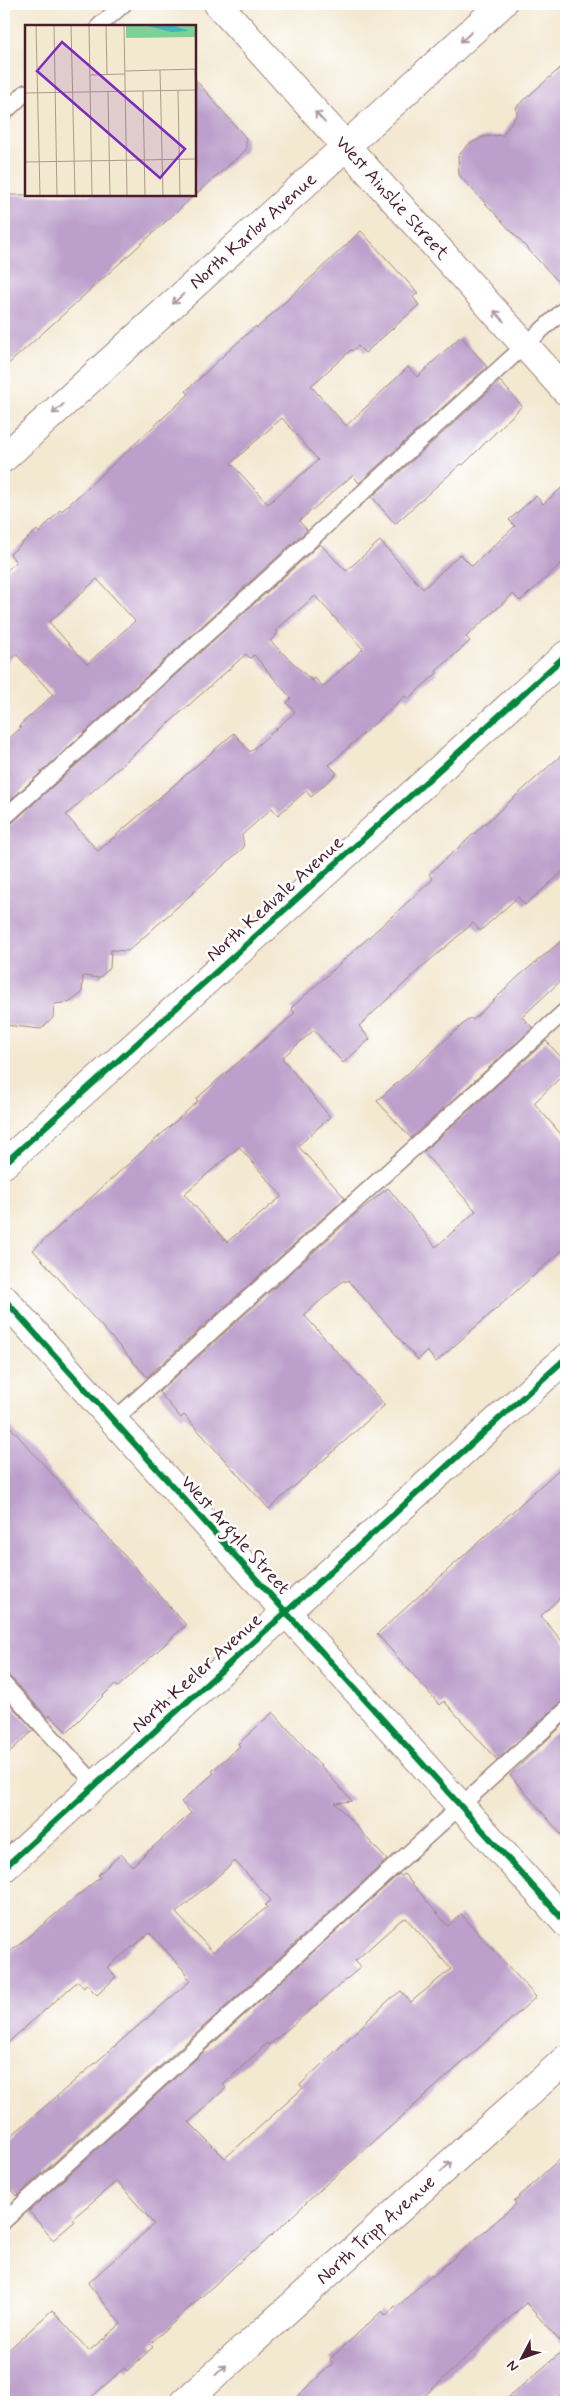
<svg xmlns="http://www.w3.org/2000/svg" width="570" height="2406" font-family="Mynerve,sans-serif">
	<rect width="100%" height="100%" fill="#fff"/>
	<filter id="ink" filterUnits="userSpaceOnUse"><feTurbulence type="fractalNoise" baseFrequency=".02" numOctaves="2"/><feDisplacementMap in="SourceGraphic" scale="10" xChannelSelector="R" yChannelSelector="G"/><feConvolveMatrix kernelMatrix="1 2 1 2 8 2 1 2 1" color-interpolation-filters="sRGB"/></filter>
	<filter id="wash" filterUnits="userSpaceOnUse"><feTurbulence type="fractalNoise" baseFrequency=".0096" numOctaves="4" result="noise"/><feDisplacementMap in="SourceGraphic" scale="20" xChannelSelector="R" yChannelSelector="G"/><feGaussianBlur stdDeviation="1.12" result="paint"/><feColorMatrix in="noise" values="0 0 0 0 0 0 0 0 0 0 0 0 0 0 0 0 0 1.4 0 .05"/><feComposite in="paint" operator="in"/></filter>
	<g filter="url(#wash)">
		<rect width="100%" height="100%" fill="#f3e8d0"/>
		<g id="blocks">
			<g fill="#bc9fcb" fill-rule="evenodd">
				<path d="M566 63V290L459 175 458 156 469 144 483 137 503 135 517 114 516 107Z"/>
				<path d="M195 79 246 138V150L195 195Z"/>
				<path d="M4 195H195L4 368Z"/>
				<path d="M361 231 418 293 413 297 419 305 365 353 358 346 352 351 351 350 311 386 346 426 408 367 417 377 461 336 487 367 359 483 353 475 299 521 307 530 4 806V743L21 728 19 726 53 695 16 654 4 664V573L16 562 10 554 37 530 39 533 60 510H63L189 394 186 391 225 354 256 326 257 328ZM282 418 318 460 268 504 231 463ZM97 579 135 621 87 664 49 622Z"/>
				<path d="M500 381 522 406 463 465 461 464 395 524 372 497Z"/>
				<path d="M566 484V558L545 579 520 601 513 594 466 637 470 641 436 671 437 673 408 699 405 696 352 744 329 765 337 773 311 797 306 791 278 815 272 808 242 835 244 847 145 936 128 951 111 950 110 968 99 978 83 976 82 993 70 1002 54 1004 53 1018 41 1029 4 1025V827L10 825 320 544 346 571 380 541 423 589 460 554 472 566 515 526 509 520 536 496 543 504ZM315 596 363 649 323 687 315 678 312 681 270 641 278 633 276 630ZM246 654 250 658 254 655 291 698 287 703 295 712 250 752 234 733 98 851 66 815Z"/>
				<path d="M566 751V869L525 905 518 897 480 931 473 923 421 968 359 1026 370 1039 343 1063 314 1030 282 1058 330 1117 298 1146 345 1198 147 1377 33 1250 198 1101 196 1099 295 1013 291 1008 433 879 429 874ZM239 1147 282 1196 227 1242 184 1194Z"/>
				<path d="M566 937V976L522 1017 533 1028 411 1138 377 1101 470 1018 473 1020 519 976Z"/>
				<path d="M546 1041 566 1062V1072L534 1103 566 1140V1247L436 1362 427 1351 418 1360 348 1280 345 1282 344 1280 304 1315 385 1405 269 1509 184 1415 181 1418 159 1392 358 1212 388 1188 436 1247 476 1211 423 1152Z"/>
				<path d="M4 1420 186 1625 118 1687 115 1684 67 1732 50 1715 48 1718 11 1678 4 1675Z"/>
				<path d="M566 1463V1592L541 1616 566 1646V1701L560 1703 497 1760 444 1701 440 1705 377 1634Z"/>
				<path d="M4 1698 34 1730 4 1757Z"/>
				<path d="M273 1712 352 1801 335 1803 387 1860 17 2196 4 2180V2142L190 1981 186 1976 187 1974 150 1933 107 1967 116 1977 97 1995 86 1984 84 1988 78 1981 4 2046V1957L100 1877 98 1875 121 1854 132 1866 191 1813 181 1802 214 1773 212 1771 240 1746 238 1744ZM235 1861 271 1900 265 1905 267 1907 213 1952 176 1913Z"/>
				<path d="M566 1722V1840L510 1775Z"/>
				<path d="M399 1874 401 1876 404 1874 448 1926 461 1914 536 1997 323 2187 254 2252 252 2251 201 2297 150 2344 153 2347 127 2371 124 2368 86 2402H4V2354L52 2310 89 2351 121 2324 88 2283 154 2224 117 2181 72 2219 74 2222 53 2240 29 2211ZM406 1918 451 1969 411 2002 401 1991 390 1999 300 2085 303 2088 225 2158 189 2122 226 2088 223 2085 267 2043 269 2045 361 1967 355 1961 401 1920Z"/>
				<path d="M566 2153V2389L553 2402H503L566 2348 526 2303 418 2402H291L333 2363 330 2359 382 2311 386 2316 395 2306 396 2308 431 2275 432 2277 516 2204 514 2201Z"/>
			</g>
		</g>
	</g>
	<g filter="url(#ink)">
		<use href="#blocks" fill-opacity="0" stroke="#9e847e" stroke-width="1"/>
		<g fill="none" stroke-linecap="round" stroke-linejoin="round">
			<g stroke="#9e847e" stroke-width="18">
				<g id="lane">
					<path d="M99 26 124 4"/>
					<path d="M4 113 26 92"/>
					<path d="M4 818 566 308"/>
					<path d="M112 1422 566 1010"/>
					<path d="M4 1684 96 1785"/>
					<path d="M4 2221 566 1710"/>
				</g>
			</g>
			<g stroke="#9e847e" stroke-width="30">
				<g id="street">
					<path d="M218 4 566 391"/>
					<path d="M4 458 502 4"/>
					<path d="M4 1164 566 655"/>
					<path d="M4 1299 566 1923"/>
					<path d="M4 1868 566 1358"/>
					<path d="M185 2402 566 2059"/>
				</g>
			</g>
			<use href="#lane" stroke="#fff" stroke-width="15"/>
			<use href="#street" stroke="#fff" stroke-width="28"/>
			<g stroke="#fff" stroke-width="9">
				<g id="cycleway">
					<path d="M4 1164 566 655"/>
					<path d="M4 1299 566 1923"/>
					<path d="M4 1868 566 1358"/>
				</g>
			</g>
			<use href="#cycleway" stroke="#00873e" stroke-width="6"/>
		</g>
		<defs><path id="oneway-shaft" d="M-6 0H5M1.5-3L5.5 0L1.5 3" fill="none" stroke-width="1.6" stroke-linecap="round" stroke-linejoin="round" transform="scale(1.25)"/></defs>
		<g stroke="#ae9aa0">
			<use href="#oneway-shaft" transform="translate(466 37) rotate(138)"/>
			<use href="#oneway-shaft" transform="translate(320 117) rotate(-132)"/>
			<use href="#oneway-shaft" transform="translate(178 299) rotate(138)"/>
			<use href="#oneway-shaft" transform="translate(499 316) rotate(-132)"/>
			<use href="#oneway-shaft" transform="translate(58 409) rotate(138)"/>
			<use href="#oneway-shaft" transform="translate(446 2167) rotate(-42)"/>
			<use href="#oneway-shaft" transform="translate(221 2370) rotate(-42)"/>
		</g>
	</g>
	<g text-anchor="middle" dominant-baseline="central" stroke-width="5" stroke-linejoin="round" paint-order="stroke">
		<g font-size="19" fill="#4a1f2b" stroke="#fff">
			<text transform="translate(392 198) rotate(48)">West Ainslie Street</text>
			<text transform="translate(253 231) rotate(-42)">North Karlov Avenue</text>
			<text transform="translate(275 899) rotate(-42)">North Kedvale Avenue</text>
			<text transform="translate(235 1535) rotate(48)">West Argyle Street</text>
			<text transform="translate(197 1673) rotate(-42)">North Keeler Avenue</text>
			<text transform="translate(376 2230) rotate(-42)">North Tripp Avenue</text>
		</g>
	</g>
	<g transform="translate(25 25)">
		<rect width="171" height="171" fill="#f3e8d0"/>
		<path d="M101 0H171V12L101 13Z" fill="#7cd296"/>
		<path d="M119 0H147L164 6 146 7Z" fill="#43b3bd"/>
		<path fill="none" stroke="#af988e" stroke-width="1" d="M11 0 15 171M29 0 32 171M46 0 50 171M64 0 67 171M81 0 82 49M99 0 102 171M135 45 138 171M170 45 172 113M100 46 172 44M65 50 100 49M118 66 120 171M153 66 155 171M83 67 85 171M0 68 172 65M0 137 172 134"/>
		<path fill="#7b2cbf" fill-opacity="0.15" stroke="#7b2cbf" stroke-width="2.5" d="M37 17 160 124 135 153 12 46Z"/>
		<rect width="171" height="171" fill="none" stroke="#4a1f2b" stroke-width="2.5"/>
	</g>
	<rect width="570" height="2406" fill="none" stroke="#fff" stroke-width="20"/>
	<g transform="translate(522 2358) rotate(229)" stroke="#ffffff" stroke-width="4" paint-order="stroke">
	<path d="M0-4L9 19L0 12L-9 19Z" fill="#4a1f2b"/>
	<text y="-8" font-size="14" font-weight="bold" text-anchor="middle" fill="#4a1f2b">N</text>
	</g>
</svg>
